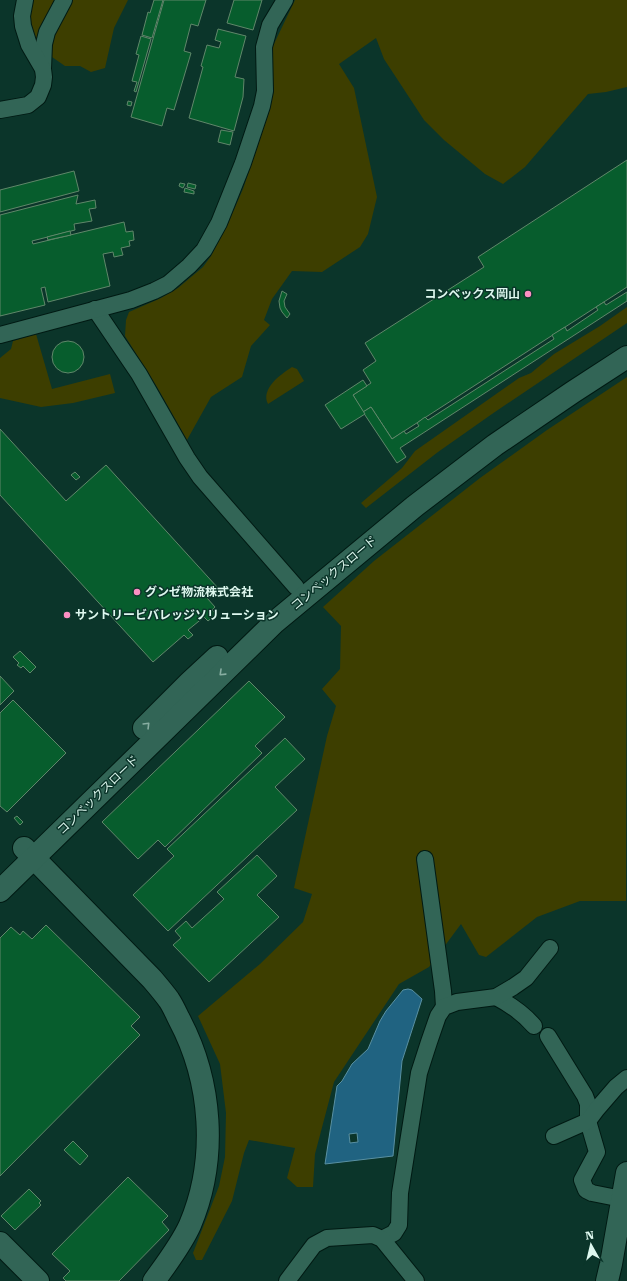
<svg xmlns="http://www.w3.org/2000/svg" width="627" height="1281" font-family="'Roboto Serif','Noto Sans JP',serif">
	<rect width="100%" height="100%" fill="#0b352a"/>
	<g fill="#3d3e00">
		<path d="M31 0H128L114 28 105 68 91 72 80 66H65L52 57 34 35 28 20Z"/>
		<path d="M295 0H627V87L606 92 588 94 525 167 503 184 485 174 444 140 424 120 384 59 376 38 339 64 354 88 377 197 368 234 360 247 322 272 292 271 272 299 264 320 270 325 251 346 242 377 211 397 187 440 157 387 125 336 126 320 129 312 161 298 178 288 203 267 211 256 226 228 243 189 270 109 272 48Z"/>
		<path d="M627 307V323L492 414 438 452 366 508 361 503 402 468 415 451 519 378 531 373 554 354 600 326Z"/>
		<path d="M36 334 52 389 110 374 115 393 73 403 41 407 0 398V358L11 349 13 341Z"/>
		<path d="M292 367 297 369 304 381 268 404C260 389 281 374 292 367Z"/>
		<path d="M627 377 626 901H580L537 917 486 957 479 955 461 924 429 967 399 984 334 1082 315 1154 313 1187H297L287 1178 295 1148 249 1140 244 1153 232 1201 202 1260H196L193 1253 219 1186 225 1157 226 1113 220 1064 198 1016 260 964 303 922 312 894 294 888 327 736 336 706 322 689 340 669 341 626 323 607 374 561 480 478 547 430Z"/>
	</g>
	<path fill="#206381" stroke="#5990a2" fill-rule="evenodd" d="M408 989 412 990 422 999 402 1061 393 1156 325 1164 337 1086 342 1081 352 1064 368 1049 380 1021 386 1011 403 990ZM357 1133 358 1142 350 1143 349 1134Z"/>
	<g fill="#075d2d" stroke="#60876a">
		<path d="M154 0H163L152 38 142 35 148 12 150 13Z"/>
		<path d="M164 0H206L198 26 191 24 184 51 191 53 174 110 167 108 162 126 131 117Z"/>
		<path d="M234 0H262L253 30 227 23Z"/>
		<path d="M218 29 246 36 235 77 244 79 243 97 234 131 189 118 203 67 201 66 207 45 219 48 221 42 215 40Z"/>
		<path d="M141 36 151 39 136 92 134 91 137 82 132 81 139 55 136 54Z"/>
		<path d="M128 101 132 102 131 106 127 105Z"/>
		<path d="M221 130 233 132 230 145 218 142Z"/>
		<path d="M627 160V287L392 439 371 407 363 412 353 395 371 383 363 370 376 361 365 343 484 267 478 257Z"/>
		<path d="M74 171 79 191 0 212V190Z"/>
		<path d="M180 183 185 184 183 188 179 186Z"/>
		<path d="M188 183 196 185 195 189 187 187Z"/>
		<path d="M185 188 194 191V194L184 192Z"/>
		<path d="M78 195 76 204 95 200 96 208 89 209 92 221 74 224 75 230 32 241 33 244 124 222 126 232 133 231 134 240 129 241 130 246 121 248 123 255 114 257 113 252 103 254 110 286 48 302 45 287 41 288 45 305 0 316V215Z"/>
		<path d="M70 231 71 235 48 240 47 237Z"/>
		<path d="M282 291 287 294 284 301 285 307 290 314 287 318 282 312 280 308 279 301Z"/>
		<path d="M627 292V301L400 448 406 457 397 463 363 412 371 407 392 439 404 431 406 434 419 426 417 423 425 417 428 420 554 339 552 335 565 327 567 331 598 310 596 307 604 302 606 305Z"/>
		<circle cx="68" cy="357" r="16"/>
		<path d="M363 380 367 386 353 395 365 414 341 429 325 405Z"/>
		<path d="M0 429 66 501 106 465 218 588 207 598 215 607 212 610 216 614 208 621 204 617 188 630 193 635 188 639 184 635 153 662 0 495Z"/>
		<path d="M75 472 80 477 76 480 71 475Z"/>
		<path d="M20 651 36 667 30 673 23 666 21 668 17 665 19 663 13 657Z"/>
		<path d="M0 676 14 691 0 705Z"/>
		<path d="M249 681 285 717 255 746 262 753 165 847 158 840 138 859 102 822Z"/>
		<path d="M13 700 66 753 7 812 0 806V713Z"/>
		<path d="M285 738 305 759 275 787 297 810 168 931 133 895 174 856 167 849Z"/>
		<path d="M17 816 23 822 20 825 14 818Z"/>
		<path d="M257 855 277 876 257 895 279 917 209 982 173 945 181 938 175 931 186 921 192 928 224 899 217 892Z"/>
		<path d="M46 925 140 1017 131 1026 140 1035 0 1176V938L11 927 20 935 23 931 32 939Z"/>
		<path d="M73 1141 88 1156 80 1165 64 1150Z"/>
		<path d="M128 1177 168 1216 162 1222 169 1230 119 1281H66L63 1278 70 1271 52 1254Z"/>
		<path d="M29 1189 41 1201 39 1203 41 1205 15 1230 1 1216Z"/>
	</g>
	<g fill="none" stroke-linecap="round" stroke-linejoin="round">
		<g stroke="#011a13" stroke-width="18">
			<g id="street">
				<path d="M43 69 44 44 47 32 64 0"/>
				<path d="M0 110 28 105 38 97 43 85 44 77 43 69 29 45 23 26 22 16 25 0"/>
				<path d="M95 309 139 374 187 458 200 477 296 587"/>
				<path d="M0 335 131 300 154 291 168 284 189 266 204 250 219 223 243 163 262 106 265 91 264 47 270 25 285 0"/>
				<path d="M425 859 443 991 444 1007"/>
				<path d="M496 997C511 1005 523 1013 534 1026"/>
				<path d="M548 1036 585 1096 588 1104V1121L597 1152 582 1180 586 1190 592 1193 622 1199"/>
				<path d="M554 1136 588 1121 597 1109 616 1087 627 1078"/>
				<path d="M382 1239 394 1233 399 1225 400 1193 419 1073 429 1042 438 1016 444 1007 457 1002 496 997 513 987 526 978 550 948"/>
				<path d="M287 1281 314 1245 327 1238 373 1235 382 1239 416 1281"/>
			</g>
		</g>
		<g stroke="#011a13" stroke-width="24">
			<g id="secondary">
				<path d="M144 728 190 682 217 657"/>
				<path d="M24 848 152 979C158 986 164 993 169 1000 173 1006 176 1013 179 1019 212 1081 218 1159 190 1225 181 1245 167 1263 154 1281"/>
				<path d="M0 891 275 622 415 506 495 445 573 392 627 357"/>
				<path d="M0 1243 38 1281"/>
				<path d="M607 1281 611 1264 627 1173"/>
			</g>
		</g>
		<use href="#street" stroke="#326556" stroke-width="16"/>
		<use href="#secondary" stroke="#326556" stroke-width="22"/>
	</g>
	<defs><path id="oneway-chevron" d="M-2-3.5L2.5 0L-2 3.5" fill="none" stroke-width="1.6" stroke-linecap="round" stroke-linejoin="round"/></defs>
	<g stroke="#88aea2">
		<use href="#oneway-chevron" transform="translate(222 673) rotate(136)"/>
		<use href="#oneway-chevron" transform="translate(147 725) rotate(-45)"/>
	</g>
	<g fill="#fc8fc2" stroke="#0b352a" stroke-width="1.5">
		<circle cx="528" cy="294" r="4"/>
		<circle cx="137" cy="592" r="4"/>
		<circle cx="67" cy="615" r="4"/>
	</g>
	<g text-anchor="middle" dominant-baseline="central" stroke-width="3" stroke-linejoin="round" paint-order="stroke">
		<g font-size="12" font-weight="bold" fill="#def8ef" stroke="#0b352a" text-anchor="start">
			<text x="520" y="294" text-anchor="end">コンベックス岡山</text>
			<text x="145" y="592">グンゼ物流株式会社</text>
			<text x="75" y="615">サントリービバレッジソリューション</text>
		</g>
		<g font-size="12" fill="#def8ef" stroke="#0b352a">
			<text transform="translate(334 573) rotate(-40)">コンベックスロード</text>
			<text transform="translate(98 795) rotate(-44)">コンベックスロード</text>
		</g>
	</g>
	<g transform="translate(591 1245) rotate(352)" stroke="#0b352a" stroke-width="3" paint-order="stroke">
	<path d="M0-3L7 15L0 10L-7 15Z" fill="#def8ef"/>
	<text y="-6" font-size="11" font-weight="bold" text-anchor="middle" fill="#def8ef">N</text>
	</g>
</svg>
